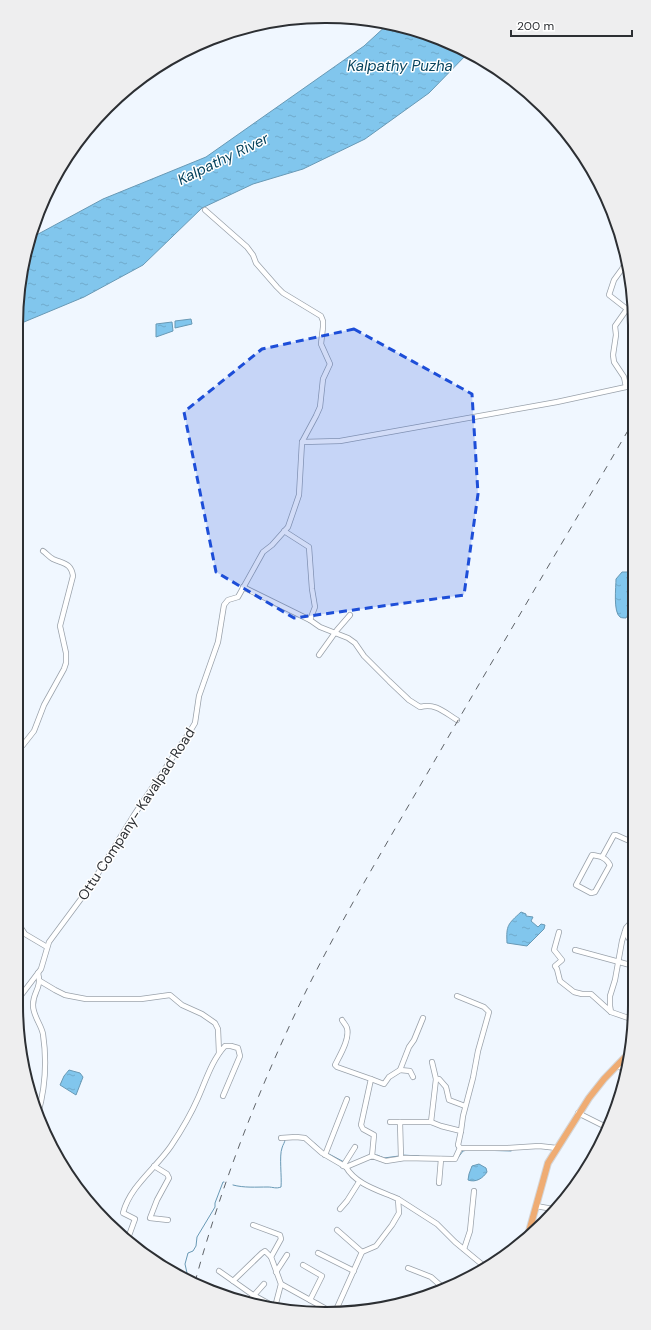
<svg xmlns="http://www.w3.org/2000/svg" width="651" height="1330" font-family="'DM Sans',sans-serif">
	<defs>
		<pattern id="water-ripples" width="26" height="14" patternUnits="userSpaceOnUse"><rect width="26" height="14" fill="#81c6ed"/><path d="M2 4q2-2 4 0t4 0M15 11q2-2 4 0t4 0" fill="none" stroke="#70aacc"/></pattern>
	</defs>
	<rect width="100%" height="100%" fill="#f0f7ff"/>
	<g fill="url(#water-ripples)" stroke="#6899b5">
		<path d="M388 24 405 26 462 48 469 52 429 93 365 139 303 169 253 184 202 208 143 265 84 297 24 322 17 327V305L26 246 29 239 103 199 206 157 364 46Z"/>
		<path d="M191 319 192 324 175 328V321Z"/>
		<path d="M172 322 173 331 156 337V324Z"/>
		<path d="M622 572H630C633 588 635 604 626 618 625 618 621 618 620 617 613 612 616 587 616 579Z"/>
		<path d="M521 912 526 914V916L533 917 531 921 538 927 541 924 545 925 544 929 527 946 507 943C506 925 508 924 521 912Z"/>
		<path d="M69 1070 80 1073 83 1077 76 1095 60 1085 64 1076Z"/>
		<path d="M479 1164 486 1168 487 1172C483 1178 476 1183 468 1180L469 1174 472 1166Z"/>
	</g>
	<g fill="none" stroke-linecap="round" stroke-linejoin="round">
		<g stroke="#6899b5" stroke-width="1">
			<path d="M314 1143 319 1147"/>
			<path d="M478 1150 511 1151"/>
			<path d="M329 1154 344 1162"/>
			<path d="M377 1155 384 1158 399 1156"/>
			<path d="M402 1155 419 1156"/>
			<path d="M457 1159 463 1151 468 1150"/>
			<path d="M233 1185C244 1188 256 1187 268 1187 273 1187 276 1189 281 1187 282 1177 279 1156 282 1148 283 1144 285 1143 285 1139"/>
			<path d="M183 1277 187 1273 185 1264 188 1253 193 1251 196 1246 197 1237 215 1207V1203L223 1182H224"/>
		</g>
		<g stroke="#9aa2ab" stroke-width="6">
			<g id="minor">
				<path d="M626 261 622 269 614 280 609 295 632 313"/>
				<path d="M302 442 340 441 557 402 626 387 624 377 614 362 613 355 616 335 615 326 627 309"/>
				<path d="M284 531 309 547 312 589 315 607 310 620 320 627 348 638 355 643 364 656 389 681 409 700 420 707C436 703 444 712 457 720"/>
				<path d="M243 587 310 620"/>
				<path d="M319 655 337 630 350 615"/>
				<path d="M16 751 23 745 34 731 44 705 64 669 66 663V653L60 626 73 576C71 563 64 564 53 559 49 557 46 553 43 551"/>
				<path d="M592 855C599 856 606 857 610 865L595 892 591 893 576 885Z"/>
				<path d="M602 857 614 835H616L634 843"/>
				<path d="M16 865 21 885 19 925 25 934 47 947"/>
				<path d="M559 932 554 950 562 960 555 966 557 969 560 981 574 992 582 994H591L611 1012 634 1020"/>
				<path d="M625 932 634 947"/>
				<path d="M575 950 634 966"/>
				<path d="M40 981 55 990 65 995 86 999H141L170 995 182 1005 202 1014 215 1023 218 1029 219 1053"/>
				<path d="M457 996 484 1007 489 1012 478 1051 473 1078 463 1116 461 1131"/>
				<path d="M16 1002 41 969 49 942 89 888 134 815 189 733 195 723 199 696 218 642 224 605 228 600 238 597 263 552 272 545 288 527 299 495 302 442 316 416 320 407 323 379 330 364 321 344 323 327V321L321 316 283 293 277 287 256 263 253 255 247 247 205 210"/>
				<path d="M611 1012 610 1006V996L615 980 622 941 626 928 634 919"/>
				<path d="M342 1020C343 1022 346 1025 347 1028 350 1039 340 1055 335 1065L337 1067 371 1079"/>
				<path d="M617 1065 627 1072"/>
				<path d="M400 1070 410 1071 413 1077"/>
				<path d="M436 1079H439L446 1087 449 1100 465 1106"/>
				<path d="M578 1113 608 1128"/>
				<path d="M38 1114C45 1089 47 1061 43 1034 41 1024 33 1016 33 1005 33 991 42 989 38 973"/>
				<path d="M390 1122H400"/>
				<path d="M431 1122 436 1079 432 1062"/>
				<path d="M281 1138 296 1137 305 1138 322 1153 346 1167 372 1156 386 1161 405 1158 452 1159H455L460 1148H508L539 1146 557 1148"/>
				<path d="M325 1155 347 1099"/>
				<path d="M372 1156 374 1135 363 1129 361 1125 371 1079 384 1084 389 1077 400 1070 409 1047 414 1040 423 1018"/>
				<path d="M401 1158 400 1122H431L441 1126 461 1131 458 1145 460 1148"/>
				<path d="M154 1166 167 1174 169 1178 157 1200 150 1218 168 1220"/>
				<path d="M343 1166 355 1147"/>
				<path d="M346 1167C356 1185 381 1191 398 1199L399 1213 392 1225 376 1246 362 1252"/>
				<path d="M439 1183 441 1159"/>
				<path d="M398 1199 437 1224 455 1242 484 1266"/>
				<path d="M536 1206 553 1209"/>
				<path d="M340 1209 347 1201 359 1182"/>
				<path d="M253 1225 280 1235 281 1239 271 1257 281 1284 275 1307 277 1308"/>
				<path d="M127 1241 135 1219 123 1213C130 1186 156 1168 171 1146 181 1131 191 1114 198 1098 206 1080 212 1060 225 1046H231L238 1048 240 1056 223 1096"/>
				<path d="M464 1249 470 1231 474 1191"/>
				<path d="M318 1253 354 1271"/>
				<path d="M303 1265 322 1276 310 1300"/>
				<path d="M408 1268 431 1277 440 1285 438 1290"/>
				<path d="M219 1271 253 1295 275 1307"/>
				<path d="M276 1272 287 1255"/>
				<path d="M233 1281 262 1253 265 1251 271 1257"/>
				<path d="M281 1284 328 1310"/>
				<path d="M248 1302 264 1284"/>
				<path d="M336 1310 362 1252 337 1230"/>
			</g>
		</g>
		<g stroke="#d5d5d6" stroke-width="8">
			<path id="highway" d="M528 1235 548 1163 589 1098 604 1079 630 1052"/>
		</g>
		<use href="#minor" stroke="#fff" stroke-width="4.5"/>
		<use href="#highway" stroke="#efac73" stroke-width="6"/>
		<path stroke="#5f6368" stroke-width="1" stroke-dasharray="7 7" stroke-linecap="butt" d="M195 1282C223 1179 263 1078 310 983 352 900 400 821 446 741 508 634 571 528 633 422"/>
	</g>
	<path fill="#1d4ed8" fill-opacity="0.2" stroke="#1d4ed8" stroke-width="3" stroke-dasharray="8 5" stroke-linejoin="round" d="M354 329 472 394 478 494 464 595 294 618 216 572 184 412 262 349Z"/>
	<g text-anchor="middle" dominant-baseline="central" stroke-width="3" stroke-linejoin="round" paint-order="stroke">
		<g font-size="14" fill="#2c2f33" stroke="#fff">
			<text transform="translate(136 814) rotate(-57)">Ottu Company- Kavalpad Road</text>
		</g>
		<g font-size="15" font-style="italic" fill="#08445e" stroke="#fff">
			<text x="400" y="66">Kalpathy Puzha</text>
			<text transform="translate(223 159) rotate(-26)">Kalpathy River</text>
		</g>
	</g>
	<path d="M0 0H651V1330H0ZM325 23H326A302 302 0 0 1 628 325V1005A302 302 0 0 1 326 1307H325A302 302 0 0 1 23 1005V325A302 302 0 0 1 325 23Z" fill="#eeeeef" fill-rule="evenodd"/>
	<path fill="none" stroke="#2c2f33" stroke-width="2" d="M325 23H326A302 302 0 0 1 628 325V1005A302 302 0 0 1 326 1307H325A302 302 0 0 1 23 1005V325A302 302 0 0 1 325 23Z"/>
	<path d="M511 30v6h121v-6" fill="none" stroke="#2c2f33" stroke-width="2"/>
	<text x="517" y="30" font-size="12" fill="#2c2f33" stroke="#ffffff" stroke-width="3" paint-order="stroke">200 m</text>
</svg>
